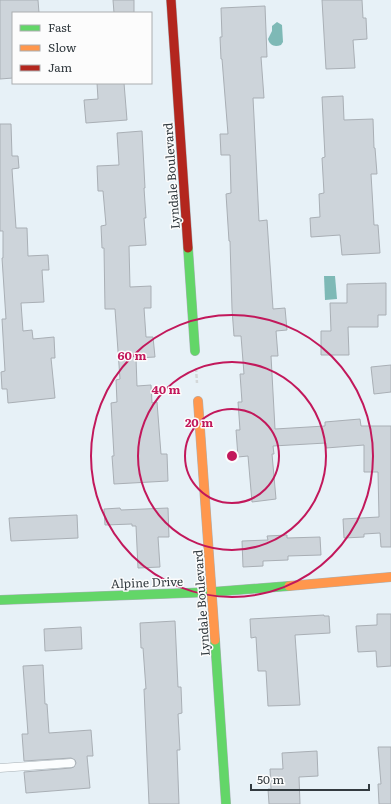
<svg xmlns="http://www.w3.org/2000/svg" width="391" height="804" font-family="Literata,serif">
	<rect width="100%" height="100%" fill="#e7f1f7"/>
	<g fill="#7eb9b6">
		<path d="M277 22 282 25 283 42 281 45C275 47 270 46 268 39L272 31V26Z"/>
		<path d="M324 276H335L337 299 325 300Z"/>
	</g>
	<g fill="#cdd4da" stroke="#a9afb5">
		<path d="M0 0H38L39 13H13V78L0 79Z"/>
		<path d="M113 0H134V13H114Z"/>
		<path d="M322 0H362L363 18H366L367 39 353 40 355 68 326 69Z"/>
		<path d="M265 6 267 57H261L264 98H253L254 117 259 221 267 220 273 309 285 308 287 330 276 331 278 356H271L275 429 325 426V422L360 419 361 426H391V547H381L380 533 364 534V537L344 538 343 519 379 517 378 472H364V445L326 448V443L273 446 274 454H272L276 499 252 502 248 456 238 457 236 430H240L238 402H242L240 374H244L241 336H234L232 309 230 241H229L226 194 231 193 230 155H221L220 134H228L222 59H221L220 37H222L221 8Z"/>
		<path d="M97 83H124L127 120 86 123 84 100 98 99Z"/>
		<path d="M343 96 344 120 373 119 374 148H375L377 174H371L374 225H378L380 253 342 255 340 235 311 237 310 218 320 217 319 194 324 193 322 158 325 157 322 97Z"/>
		<path d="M0 124H11L12 156H18L19 168 12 169 16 228H27L28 256 48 255 49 270H42L44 302 21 303 23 331 32 330 33 339 54 337 55 358H51L55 398 8 403 7 389H2L1 372 5 371 2 319H6L2 258H3V231H0Z"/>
		<path d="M142 131 145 188H144L146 218H144L146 245 129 246 130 287 151 286V308H144L146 337H153L155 357 136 358 137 386 151 385 152 403 157 402 161 454H167L168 481 114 484 112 456H114L111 403 117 402 116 380 120 379 115 309H105L104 248H102L101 226 106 225 103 191H98L97 166 119 165 117 133Z"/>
		<path d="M386 283V315H378V327H348L349 355H321V331H331L330 303H347V284Z"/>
		<path d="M391 365V392L374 394 371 367Z"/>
		<path d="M120 508 121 510 168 508 169 537H158L160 567 138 568 136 526H132V524L105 525 104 509Z"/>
		<path d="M77 515 78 538 11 541 9 518Z"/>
		<path d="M287 535V538L320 537 321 555 288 556V560L263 561V566L243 567 242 541 268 540 267 536Z"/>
		<path d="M377 614H391V666L377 667 376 651 358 652 356 626 377 625Z"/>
		<path d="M324 615V616H329L330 633 295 635 300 705 268 706 266 671H258L256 637 251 638 250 619Z"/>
		<path d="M175 621 178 687H181L182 713 178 714 180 750H177L179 804H149L144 689H146L143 648H141L140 623Z"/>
		<path d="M81 627 82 649 45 651 44 629Z"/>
		<path d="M43 665 45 704H47L49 733 91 730 93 756H87L90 788 26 793 24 772 71 768 74 767 76 763 75 760 71 758 24 761 22 734H28L23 666Z"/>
		<path d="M378 747H391V804H379L378 784H381Z"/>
		<path d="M317 751 318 776 299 777 300 804H269L268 789H271L270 769H283L282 753Z"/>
	</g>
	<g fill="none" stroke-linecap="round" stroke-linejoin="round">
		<g stroke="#a8b1b6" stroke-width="9">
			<path id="lane" d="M0 768 71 763"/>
		</g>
		<g stroke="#a8b1b6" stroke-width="10">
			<g id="fast">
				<path d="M188 248 195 351"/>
				<path d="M0 600 212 592 289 586"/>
				<path d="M215 640 226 804"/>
			</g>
		</g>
		<g stroke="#a8b1b6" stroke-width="10">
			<g id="slow">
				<path d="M198 401 215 640"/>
				<path d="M289 586 391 577"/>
			</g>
		</g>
		<g stroke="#a8b1b6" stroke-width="10">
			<path id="jam" d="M171 0 188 248"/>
		</g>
		<path stroke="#d4d8d9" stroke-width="2.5" stroke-dasharray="4 2" stroke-linecap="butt" d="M196 368 197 383"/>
		<use href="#lane" stroke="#fbfdfe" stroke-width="8"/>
		<use href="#fast" stroke="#63d668" stroke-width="9"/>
		<use href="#slow" stroke="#ff974d" stroke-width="9"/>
		<use href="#jam" stroke="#b3261e" stroke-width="9"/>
	</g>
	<g fill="none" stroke="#c2185b" stroke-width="2">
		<circle cx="232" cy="456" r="47"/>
		<circle cx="232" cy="456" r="94"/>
		<circle cx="232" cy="456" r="141"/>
	</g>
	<g text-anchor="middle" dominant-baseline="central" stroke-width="3" stroke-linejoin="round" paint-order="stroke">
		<g font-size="12" fill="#323a3f" stroke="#fcfcfc">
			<text transform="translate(171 176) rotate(-94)">Lyndale Boulevard</text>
			<text transform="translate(147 582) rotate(-2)">Alpine Drive</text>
			<text transform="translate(201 603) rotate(-94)">Lyndale Boulevard</text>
		</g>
	</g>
	<circle cx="232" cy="456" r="6" fill="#c2185b" stroke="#fcfcfc" stroke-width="2"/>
	<g font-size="12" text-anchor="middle" font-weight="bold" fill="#c2185b" stroke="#fcfcfc" stroke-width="3" stroke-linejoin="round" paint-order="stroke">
		<text x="132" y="360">60 m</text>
		<text x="166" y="394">40 m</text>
		<text x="199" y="427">20 m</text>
	</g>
	<rect x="12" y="12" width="140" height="72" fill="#fcfcfc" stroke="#abaeb0"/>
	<rect x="20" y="25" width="20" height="6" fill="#63d668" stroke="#abaeb0"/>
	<text x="48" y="32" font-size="12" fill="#323a3f">Fast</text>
	<rect x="20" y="45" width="20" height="6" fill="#ff974d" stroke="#abaeb0"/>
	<text x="48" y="52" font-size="12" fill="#323a3f">Slow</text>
	<rect x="20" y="65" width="20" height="6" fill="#b3261e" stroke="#abaeb0"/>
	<text x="48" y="72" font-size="12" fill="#323a3f">Jam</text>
	<path d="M251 784v6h118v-6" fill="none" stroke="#323a3f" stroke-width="2"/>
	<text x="257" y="784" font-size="12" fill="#323a3f" stroke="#fcfcfc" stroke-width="3" paint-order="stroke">50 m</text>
</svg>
